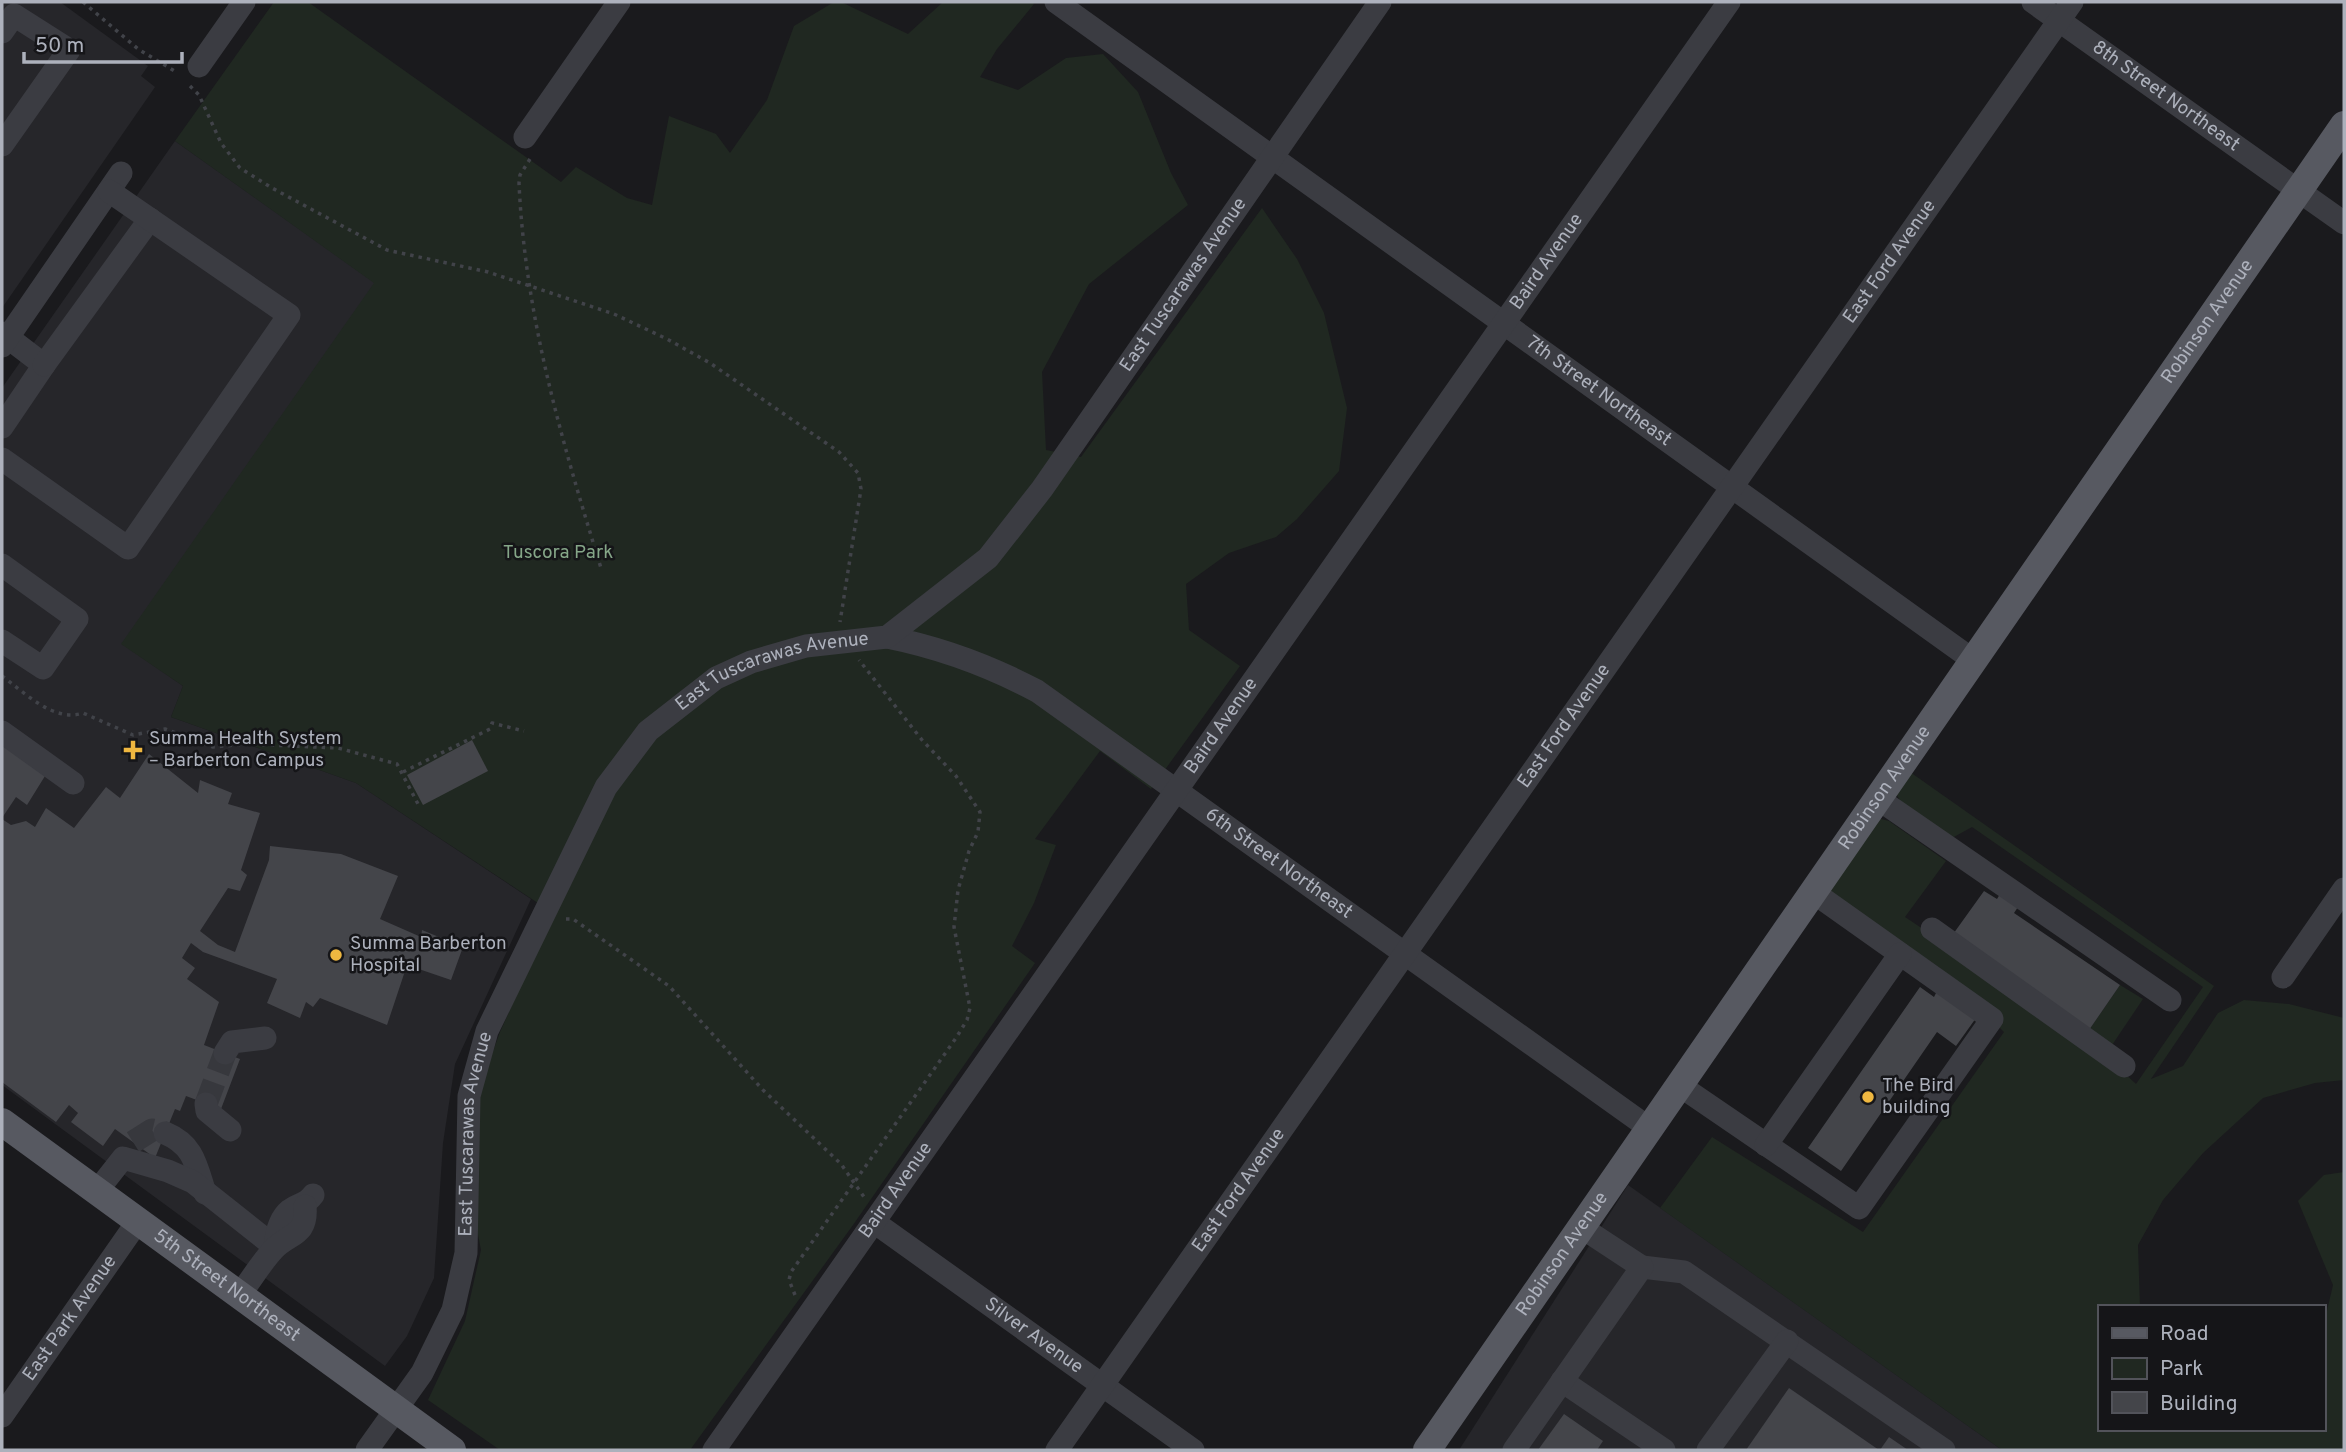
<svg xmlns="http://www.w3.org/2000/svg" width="2346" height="1452" font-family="Overpass,sans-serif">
	<rect width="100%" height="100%" fill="#1a1a1d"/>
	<g fill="#26262a">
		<path d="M2 2H60L148 66 141 76 155 87 2 308Z"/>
		<path d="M175 141 375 283 122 644 183 686 171 717 356 783 531 899 455 1064 443 1143 434 1278 407 1336 385 1366 2 1085V388Z"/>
		<path d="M1628 1185 2002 1450H1459Z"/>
	</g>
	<g fill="#202821">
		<path d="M274 2H308L561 182 576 167 627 198 652 205 669 116 716 134 730 153 767 100 794 26 834 2H841L908 34 943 2H1032L1034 4 997 49 980 77 1018 90 1066 58 1103 54 1138 92 1171 173 1188 205 1089 284 1042 372 1046 450 1081 457 1262 208 1297 259 1324 313 1347 408 1339 471 1297 519 1276 537 1229 553 1186 584 1189 630 1240 666 1151 789 1100 751 1035 839 1056 845 1034 903 1012 946 1035 963 853 1225 690 1450H500L428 1400 465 1321 481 1250 475 1219 474 1104 500 1032 553 913 356 783 171 717 183 686 121 644 374 283 175 141Z"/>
		<path d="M1910 772 2214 986 2151 1079 2183 1066 2218 1013 2244 1000 2289 1004 2344 1018V1080L2315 1083 2263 1098 2203 1153 2163 1200 2138 1245 2140 1307H2099V1429H2323V1328L2333 1285 2298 1201 2324 1175 2344 1172V1450H2002L1660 1208 1712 1137 1863 1232 2004 1032 1940 968 1834 896 1829 888 1877 818 1889 821 1946 861 1905 917 2086 1038 2136 1084 2203 987 1972 827 1952 838 1901 802 1895 792Z"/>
		<path d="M2120 985 2143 999 2110 1048 2087 1033Z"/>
	</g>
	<g fill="#44454a">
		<path d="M472 740 488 771 423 805 407 775Z"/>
		<path d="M2 745 45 776 27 805 16 797 2 818Z"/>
		<path d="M149 754 198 793 200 780 232 793 228 804 260 813 241 870 247 875 240 891 228 888 200 931 218 945 235 952 269 860 270 846 341 854 398 876 380 919 421 937 422 930 463 947 451 980 407 965 387 1025 320 998 313 1007 306 1002 300 1018 267 1003 277 979 203 952 191 943 182 958 195 968 187 979 219 1002 204 1045 240 1059 221 1109 186 1096 180 1111 175 1109 155 1158 115 1129 103 1146 71 1122 78 1113 69 1105 56 1122 2 1082V819L11 825 26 821 35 827 46 808 74 828 106 787 120 798Z"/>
		<path d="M1984 891 1997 899 2000 894 2018 907 2014 913 2120 985 2087 1033 1951 937Z"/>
		<path d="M1920 987 1934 997 1937 991 1976 1018 1956 1046 1937 1032 1841 1171 1808 1148Z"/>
		<path d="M1789 1388 1879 1450H1746Z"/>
		<path d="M1564 1414 1603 1441 1597 1450H1538Z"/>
		<path d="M1889 1437 1908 1450H1880Z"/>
	</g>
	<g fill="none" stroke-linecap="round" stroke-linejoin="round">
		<g stroke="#37383d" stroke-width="23" stroke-dasharray="23 11" stroke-linecap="butt">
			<path d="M206 1104 225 1053"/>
			<path d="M133 1142 152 1130 165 1133"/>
		</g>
		<g stroke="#414349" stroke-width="3.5" stroke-dasharray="3.5 5" stroke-linecap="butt">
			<path d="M83 2 138 49 178 73"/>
			<path d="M190 86 199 95 221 143 240 168 272 188 387 250 488 272 614 314 667 339 710 363 839 452 858 473 861 489 840 622"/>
			<path d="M530 159 520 175 519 183C525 316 562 442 601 568"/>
			<path d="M2 676C24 692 54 723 83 713L133 735 165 729 213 747 247 744 338 748 397 764 418 804"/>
			<path d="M403 772 490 729 492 723 524 731"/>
			<path d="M566 919H573L669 986 763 1090 841 1164 864 1197"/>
			<path d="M795 1295 789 1280 791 1272 956 1038 967 1020 970 1008 954 927 958 890 969 851 978 832 980 812 956 776 922 740 859 660"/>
		</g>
		<g stroke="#3b3c42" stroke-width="23">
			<path id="s1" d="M1056 2 1973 660"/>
			<path id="s2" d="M2033 2 2344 223"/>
			<path d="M2 32 14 15 69 50 2 145"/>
			<path d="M199 66 244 2"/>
			<path d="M525 137 619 2"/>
			<path d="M2 333 44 365 2 427"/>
			<path d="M2 346 121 173"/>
			<path d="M44 365 150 219"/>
			<path d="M2 459 128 548 289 315 109 191"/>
			<path d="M2 565 77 619 43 668 2 641"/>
			<path id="s3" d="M887 637C942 648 988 665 1037 691L1649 1128"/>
			<path d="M2 732 73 783"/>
			<path d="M1877 798 2170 1000"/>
			<path d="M1932 929 2124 1066"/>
			<path d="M2283 977 2344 889"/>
			<path d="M225 1053 232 1042 265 1038"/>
			<path d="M1679 1085 1859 1208 1992 1019 1813 892"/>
			<path d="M206 1104 207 1111 230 1130"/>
			<path d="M165 1133C194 1145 196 1165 205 1193"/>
			<path d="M1766 1145 1900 954"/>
			<path d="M97 1191 123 1158 168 1171 193 1182 275 1247"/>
			<path id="s4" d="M874 1222 1193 1450"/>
			<path d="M275 1247C276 1234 279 1219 290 1210 299 1203 306 1205 313 1195"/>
			<path d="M1642 1267 1684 1272 1944 1450"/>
			<path d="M240 1294C251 1280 261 1263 273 1250 288 1233 308 1237 305 1206"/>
			<path d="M1562 1381 1664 1450"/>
			<path id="s5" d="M2 1416 138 1221"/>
			<path id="s6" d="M367 1450 422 1373 453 1310 466 1253 469 1096 487 1031 606 787 648 731 716 678 751 662 806 646 887 637 988 558 1042 489 1380 2"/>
			<path id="s7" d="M714 1450 1729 2"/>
			<path id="s8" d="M1057 1450 2072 2"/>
			<path d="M1514 1450 1642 1267 1581 1227"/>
			<path d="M1708 1450 1787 1341"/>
		</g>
		<g stroke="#575961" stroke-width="28">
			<path id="s9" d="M2 1122 452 1450"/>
			<path id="s10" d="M1427 1450 2344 125"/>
		</g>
	</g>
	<g fill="#efb740" stroke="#151518" stroke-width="2.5">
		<path d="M129.5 739.5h7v7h7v7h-7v7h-7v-7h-7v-7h7z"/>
		<circle cx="336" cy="955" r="7"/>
		<circle cx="1868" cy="1097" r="7"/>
	</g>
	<g text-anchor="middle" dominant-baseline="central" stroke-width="5" stroke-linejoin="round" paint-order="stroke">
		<g font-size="19" fill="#adb1bc" stroke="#151518">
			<text stroke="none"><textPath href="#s2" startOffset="163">8th Street Northeast</textPath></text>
			<text stroke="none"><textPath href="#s8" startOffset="1451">East Ford Avenue</textPath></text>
			<text stroke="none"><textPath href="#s7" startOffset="1451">Baird Avenue</textPath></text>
			<text stroke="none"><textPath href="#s6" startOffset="1517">East Tuscarawas Avenue</textPath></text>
			<text stroke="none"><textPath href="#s10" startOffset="1372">Robinson Avenue</textPath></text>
			<text stroke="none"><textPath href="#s1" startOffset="668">7th Street Northeast</textPath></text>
			<text stroke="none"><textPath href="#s6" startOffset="931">East Tuscarawas Avenue</textPath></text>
			<text stroke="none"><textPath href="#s7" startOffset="884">Baird Avenue</textPath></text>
			<text stroke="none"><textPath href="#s8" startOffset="884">East Ford Avenue</textPath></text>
			<text stroke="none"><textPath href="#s10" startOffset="805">Robinson Avenue</textPath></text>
			<text stroke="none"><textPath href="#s3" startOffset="457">6th Street Northeast</textPath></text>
			<text stroke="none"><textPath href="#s6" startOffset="343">East Tuscarawas Avenue</textPath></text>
			<text stroke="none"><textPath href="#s7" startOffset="317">Baird Avenue</textPath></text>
			<text stroke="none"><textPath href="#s8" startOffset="317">East Ford Avenue</textPath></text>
			<text stroke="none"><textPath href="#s10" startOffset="238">Robinson Avenue</textPath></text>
			<text stroke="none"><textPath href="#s9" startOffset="278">5th Street Northeast</textPath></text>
			<text stroke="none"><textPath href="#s5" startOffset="119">East Park Avenue</textPath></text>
			<text stroke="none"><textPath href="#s4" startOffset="196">Silver Avenue</textPath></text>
		</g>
		<g font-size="19" fill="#85a688" stroke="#151518">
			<text x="558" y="553">Tuscora Park</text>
		</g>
		<g font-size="19" fill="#adb1bc" stroke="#151518" text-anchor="start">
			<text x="149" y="739">Summa Health System<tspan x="149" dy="22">– Barberton Campus</tspan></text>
			<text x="350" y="944">Summa Barberton<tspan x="350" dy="22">Hospital</tspan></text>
			<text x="1882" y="1086">The Bird<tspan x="1882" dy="22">building</tspan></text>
		</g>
	</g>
	<rect width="2346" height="1452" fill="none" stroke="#adb1bc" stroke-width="7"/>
	<rect x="2098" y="1305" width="228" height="126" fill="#151518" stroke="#52535a" stroke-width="2"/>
	<rect x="2112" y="1328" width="35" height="10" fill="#575961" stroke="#52535a" stroke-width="2"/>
	<text x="2160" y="1340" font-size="21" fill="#adb1bc">Road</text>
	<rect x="2112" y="1358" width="35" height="21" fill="#202821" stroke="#52535a" stroke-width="2"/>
	<text x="2160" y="1375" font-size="21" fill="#adb1bc">Park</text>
	<rect x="2112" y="1392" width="35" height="21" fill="#44454a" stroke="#52535a" stroke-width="2"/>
	<text x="2160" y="1410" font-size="21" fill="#adb1bc">Building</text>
	<path d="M24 52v10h158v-10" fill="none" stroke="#adb1bc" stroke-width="3.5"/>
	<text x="35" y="52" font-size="21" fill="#adb1bc" stroke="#151518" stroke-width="5" paint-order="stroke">50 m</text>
</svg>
